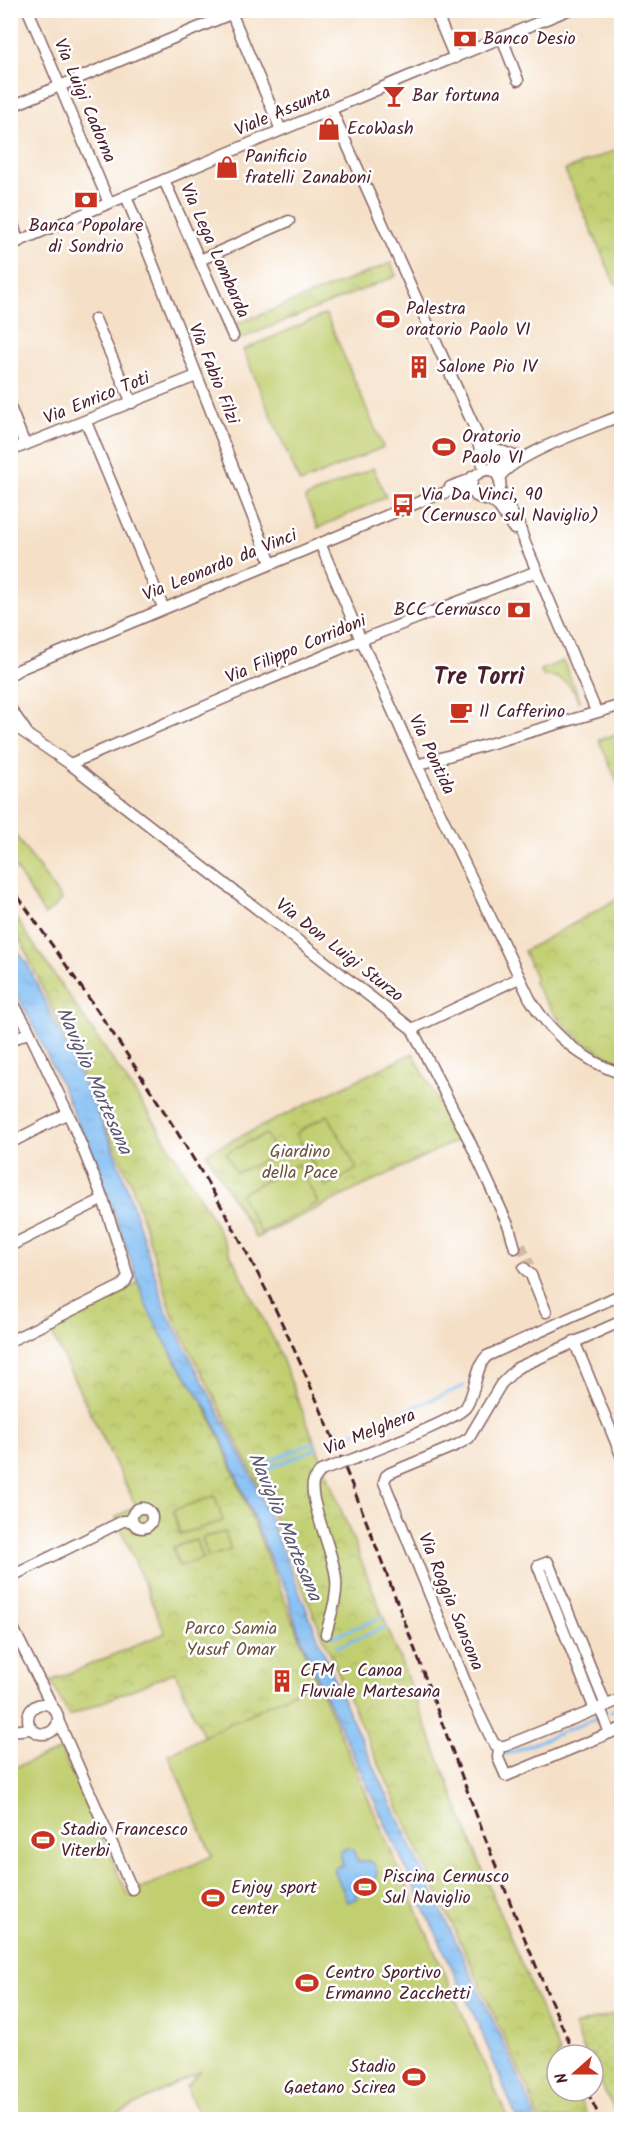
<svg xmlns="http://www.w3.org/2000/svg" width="632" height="2130" font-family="Kalam,sans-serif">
	<defs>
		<pattern id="grass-dots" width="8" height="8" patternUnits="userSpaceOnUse" patternTransform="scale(1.5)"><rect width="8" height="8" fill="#c1cf71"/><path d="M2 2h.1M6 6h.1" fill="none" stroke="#a7b162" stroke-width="1.8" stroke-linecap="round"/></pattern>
		<pattern id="park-crowns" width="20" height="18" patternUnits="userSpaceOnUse" patternTransform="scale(1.5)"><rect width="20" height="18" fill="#c1cf71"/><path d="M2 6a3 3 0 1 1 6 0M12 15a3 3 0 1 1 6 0" fill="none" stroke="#a7b162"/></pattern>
		<pattern id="water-ripples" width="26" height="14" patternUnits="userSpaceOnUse" patternTransform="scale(1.5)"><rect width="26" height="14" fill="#81bdf3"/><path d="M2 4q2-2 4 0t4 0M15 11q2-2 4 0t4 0" fill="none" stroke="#71a2d0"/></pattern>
	</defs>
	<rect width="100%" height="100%" fill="#fff"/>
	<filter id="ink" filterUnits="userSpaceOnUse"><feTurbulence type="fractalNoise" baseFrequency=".0167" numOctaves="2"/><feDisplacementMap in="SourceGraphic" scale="12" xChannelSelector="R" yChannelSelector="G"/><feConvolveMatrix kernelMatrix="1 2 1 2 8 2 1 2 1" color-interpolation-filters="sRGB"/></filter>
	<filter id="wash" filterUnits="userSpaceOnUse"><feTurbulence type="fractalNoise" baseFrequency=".008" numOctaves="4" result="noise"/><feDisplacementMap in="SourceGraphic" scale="24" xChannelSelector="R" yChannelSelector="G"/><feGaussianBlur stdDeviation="1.35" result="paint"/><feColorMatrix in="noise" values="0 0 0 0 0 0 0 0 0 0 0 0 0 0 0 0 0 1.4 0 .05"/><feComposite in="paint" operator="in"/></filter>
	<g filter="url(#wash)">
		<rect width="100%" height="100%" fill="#f5e0c7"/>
		<path fill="url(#grass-dots)" stroke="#86774e" stroke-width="1.5" d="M621 2012 622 2119 620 2120 593 2069V2055H586L574 2026Z"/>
		<g fill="url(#park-crowns)" stroke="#86774e" stroke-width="1.5">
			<path d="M621 148 622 281 615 284 565 170Z"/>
			<path d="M391 263 396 276 240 339 234 325Z"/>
			<path d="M619 719H621V791L599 740 619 733Z"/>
			<path d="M621 897V1062C581 1047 554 1020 534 983L535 977 524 951Z"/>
			<path d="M10 910 152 1118 211 1216 277 1346 492 1894 560 2055H557V2091H576L588 2119H539L527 2087 353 1708 261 1489 173 1316 131 1183 23 945 11 929Z"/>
			<path d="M413 1053 458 1140 256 1238 206 1153Z"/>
			<path d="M144 1280 220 1438 317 1681 204 1737 175 1672 69 1716 51 1681 165 1633 116 1517 136 1506 48 1326Z"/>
		</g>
		<g fill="#c1cf71" stroke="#86774e" stroke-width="1.5">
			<path d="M326 314 383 447 300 483 243 350Z"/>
			<path d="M373 468 386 497 318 528 305 498Z"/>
			<path d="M563 661 580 700 579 702C572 685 562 675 543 676L541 670Z"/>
			<path d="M10 828 62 900 45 915 11 861Z"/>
			<path d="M328 1115 357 1169 326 1187 296 1133Z"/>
			<path d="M266 1134 276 1155 236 1173 226 1153Z"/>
			<path d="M298 1164 318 1203 261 1233 240 1194Z"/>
			<path d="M215 1496 223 1521 180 1534 173 1510Z"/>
			<path d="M225 1532 231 1550 208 1557 202 1538Z"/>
			<path d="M196 1540 202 1559 179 1566 173 1547Z"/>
			<path d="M317 1681 508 2119H201L186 2087 201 2071 108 2119H11L10 1769 61 1750 128 1895 212 1856 168 1754Z"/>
		</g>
		<g fill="url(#water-ripples)" stroke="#666e8f" stroke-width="1.5">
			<path d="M10 940 28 965 110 1141 126 1184 167 1313 254 1480 347 1709 516 2070 536 2119H517L479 2026 315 1673 297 1627 290 1605 289 1596 273 1565 220 1436 209 1411 173 1356 148 1310 112 1207 66 1095 31 1021 11 984Z"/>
			<path d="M347 1848 353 1850 358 1861C368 1860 375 1860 377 1872 376 1883 367 1885 358 1881L354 1883 353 1886 358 1898 348 1902 333 1869 343 1864 340 1854 342 1850Z"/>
		</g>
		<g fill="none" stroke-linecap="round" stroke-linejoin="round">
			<g stroke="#81bdf3" stroke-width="3">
				<path d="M346 1436 464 1386"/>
				<path d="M260 1465 315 1442"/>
				<path d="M263 1471 317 1448"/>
				<path d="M333 1637 382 1617"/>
				<path d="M337 1647 386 1627"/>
				<path d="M611 1712 622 1708"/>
				<path d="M505 1755 595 1719"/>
			</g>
		</g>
	</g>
	<g filter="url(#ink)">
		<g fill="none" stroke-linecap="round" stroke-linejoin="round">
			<path stroke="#d3b9a8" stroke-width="10" stroke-dasharray="10 5" stroke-linecap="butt" d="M521 1245 530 1265"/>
			<g stroke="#866362" stroke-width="13">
				<g id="minor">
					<path d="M28 10 109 203"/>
					<path d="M230 10 281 130"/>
					<path d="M435 10 455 58"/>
					<path d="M502 38 518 80"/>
					<path d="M10 107 240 10"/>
					<path d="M331 109 476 431 484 470"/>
					<path d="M164 180 233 336"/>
					<path d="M126 196 271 563"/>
					<path d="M10 213 18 242"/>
					<path d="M10 245 400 80 568 10"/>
					<path d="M200 260 289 221"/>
					<path d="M95 319 132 403"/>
					<path d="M10 407 25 445"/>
					<path d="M86 422 163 607"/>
					<path d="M480 443 517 457"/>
					<path d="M10 451 196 376"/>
					<path d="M488 470 518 456"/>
					<path d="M499 478C514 454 594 427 622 415"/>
					<path d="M450 487C456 484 463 483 468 480 478 475 488 462 498 476 502 483 501 489 497 495L485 500 476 496 471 487 473 476"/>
					<path d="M499 491 519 525 525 543 596 711"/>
					<path d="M489 499 499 507 514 529"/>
					<path d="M320 543 361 640 417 765 530 999C551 1034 583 1061 622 1074"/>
					<path d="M10 675 20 669 429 498 453 490 473 492"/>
					<path d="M10 708 26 731"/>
					<path d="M10 723 70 764 412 1029 469 1140 509 1227 515 1248"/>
					<path d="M70 764 361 640 537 571"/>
					<path d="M417 765 622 705"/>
					<path d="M10 998 26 1025 72 1122 103 1199 128 1276 125 1282 121 1286 10 1341"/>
					<path d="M412 1029 519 978"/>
					<path d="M10 1041 29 1032"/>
					<path d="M10 1143 68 1113"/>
					<path d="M10 1246 103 1199"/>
					<path d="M524 1268 531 1275 546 1312"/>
					<path d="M622 1321 517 1368 501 1384 469 1438 457 1445 390 1473 386 1476 384 1482 473 1701 494 1744 499 1746H505L622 1699"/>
					<path d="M574 1341 622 1457"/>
					<path d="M356 1458C377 1449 455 1421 466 1407 476 1392 475 1367 487 1356L622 1294"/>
					<path d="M321 1471C318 1475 314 1478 313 1483 309 1502 334 1553 336 1579 338 1597 330 1617 326 1634"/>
					<circle cx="142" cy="1518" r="10"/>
					<path d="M10 1577 123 1521H132"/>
					<path d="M10 1622 52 1706"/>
					<circle cx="43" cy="1719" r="15"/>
					<path d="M600 1708 610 1733"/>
					<path d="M595 1710 538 1566 548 1562 606 1706"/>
					<path d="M58 1720 132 1889"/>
					<path d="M10 1731 31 1729"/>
					<path d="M499 1746 498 1758 506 1776 622 1728"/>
				</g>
			</g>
			<use href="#minor" stroke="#fff" stroke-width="10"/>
			<g stroke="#4a1f2b" stroke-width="3" stroke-dasharray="9 4.5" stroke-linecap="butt">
				<path d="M10 885C108 1025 207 1164 280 1319 393 1558 465 1815 575 2055"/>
				<path d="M587 2091 601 2120"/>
			</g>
			<g stroke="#866362" stroke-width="13" stroke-linecap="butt">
				<path id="minor-bridge" d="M321 1471 356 1458"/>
			</g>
			<use href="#minor-bridge" stroke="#fff" stroke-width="10"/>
		</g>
	</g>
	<defs>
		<g id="bank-bare" transform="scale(1.8)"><path d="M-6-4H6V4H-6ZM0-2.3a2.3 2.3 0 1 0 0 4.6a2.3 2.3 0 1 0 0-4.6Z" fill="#c8321e" stroke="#fff" stroke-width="2.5" paint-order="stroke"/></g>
		<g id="bar-bare" transform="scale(1.8)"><path d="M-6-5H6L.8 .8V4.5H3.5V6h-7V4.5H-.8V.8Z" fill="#c8321e" stroke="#fff" stroke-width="2.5" paint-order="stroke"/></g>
		<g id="shop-bare" transform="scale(1.8)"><path d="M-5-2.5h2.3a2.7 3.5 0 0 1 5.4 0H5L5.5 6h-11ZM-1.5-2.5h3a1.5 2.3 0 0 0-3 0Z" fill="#c8321e" stroke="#fff" stroke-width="2.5" paint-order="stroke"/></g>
		<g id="stadium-bare" transform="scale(1.8)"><path d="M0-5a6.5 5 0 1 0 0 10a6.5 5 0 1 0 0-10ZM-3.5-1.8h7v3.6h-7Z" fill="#c8321e" stroke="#fff" stroke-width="2.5" paint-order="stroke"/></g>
		<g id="building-bare" transform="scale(1.8)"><path d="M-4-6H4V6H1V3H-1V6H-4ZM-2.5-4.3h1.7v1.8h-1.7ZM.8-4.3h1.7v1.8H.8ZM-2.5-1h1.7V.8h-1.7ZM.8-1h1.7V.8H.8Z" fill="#c8321e" stroke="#fff" stroke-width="2.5" paint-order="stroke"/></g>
		<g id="bus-bare" transform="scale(1.8)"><path d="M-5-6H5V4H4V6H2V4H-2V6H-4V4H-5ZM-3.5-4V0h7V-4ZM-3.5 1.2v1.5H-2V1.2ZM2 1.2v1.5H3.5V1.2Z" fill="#c8321e" stroke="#fff" stroke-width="2.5" paint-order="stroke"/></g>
		<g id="cafe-bare" transform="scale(1.8)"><path d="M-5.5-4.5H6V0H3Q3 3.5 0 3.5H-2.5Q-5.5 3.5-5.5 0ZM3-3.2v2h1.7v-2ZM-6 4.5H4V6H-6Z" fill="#c8321e" stroke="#fff" stroke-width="2.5" paint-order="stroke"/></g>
	</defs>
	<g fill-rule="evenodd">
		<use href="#bank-bare" x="465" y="39"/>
		<use href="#bar-bare" x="394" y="96"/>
		<use href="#shop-bare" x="329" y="129"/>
		<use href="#shop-bare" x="227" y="167"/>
		<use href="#bank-bare" x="86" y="200"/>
		<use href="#stadium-bare" x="388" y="319"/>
		<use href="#building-bare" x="419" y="367"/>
		<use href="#stadium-bare" x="444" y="447"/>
		<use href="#bus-bare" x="403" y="505"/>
		<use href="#bank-bare" x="519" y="610"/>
		<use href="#cafe-bare" x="461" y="712"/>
		<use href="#building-bare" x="282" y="1681"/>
		<use href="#stadium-bare" x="43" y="1840"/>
		<use href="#stadium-bare" x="365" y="1887"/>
		<use href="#stadium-bare" x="213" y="1898"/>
		<use href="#stadium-bare" x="307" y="1983"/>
		<use href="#stadium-bare" x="414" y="2077"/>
	</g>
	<g text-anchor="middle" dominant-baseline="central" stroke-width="5" stroke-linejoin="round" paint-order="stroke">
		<g font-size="18" fill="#4a1f2b" stroke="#fff" text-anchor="start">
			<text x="483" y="39">Banco Desio</text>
			<text x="412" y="96">Bar fortuna</text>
			<text x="347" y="129">EcoWash</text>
			<text x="245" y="157">Panificio<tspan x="245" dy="21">fratelli Zanaboni</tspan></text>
			<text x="86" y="226" text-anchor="middle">Banca Popolare<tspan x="86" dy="21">di Sondrio</tspan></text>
			<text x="406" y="309">Palestra<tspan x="406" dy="21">oratorio Paolo VI</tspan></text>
			<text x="437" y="367">Salone Pio IV</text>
			<text x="462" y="437">Oratorio<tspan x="462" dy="21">Paolo VI</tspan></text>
			<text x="421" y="495">Via Da Vinci, 90<tspan x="421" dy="21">(Cernusco sul Naviglio)</tspan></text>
			<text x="501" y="610" text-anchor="end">BCC Cernusco</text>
			<text x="479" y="712">Il Cafferino</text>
			<text x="300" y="1671">CFM - Canoa<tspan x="300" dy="21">Fluviale Martesana</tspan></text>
			<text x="61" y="1830">Stadio Francesco<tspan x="61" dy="21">Viterbi</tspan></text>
			<text x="383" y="1877">Piscina Cernusco<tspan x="383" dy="21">Sul Naviglio</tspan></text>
			<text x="231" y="1888">Enjoy sport<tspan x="231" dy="21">center</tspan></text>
			<text x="325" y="1973">Centro Sportivo<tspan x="325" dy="21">Ermanno Zacchetti</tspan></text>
			<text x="396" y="2067" text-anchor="end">Stadio<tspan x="396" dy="21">Gaetano Scirea</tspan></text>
		</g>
		<g font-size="18" fill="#4a1f2b" stroke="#fff">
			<text transform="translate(84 101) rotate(67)">Via Luigi Cadorna</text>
			<text transform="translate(283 112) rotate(-23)">Viale Assunta</text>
			<text transform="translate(214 251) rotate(66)">Via Lega Lombarda</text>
			<text transform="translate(213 374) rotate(68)">Via Fabio Filzi</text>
			<text transform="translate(97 399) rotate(-22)">Via Enrico Toti</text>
			<text transform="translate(220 566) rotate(-22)">Via Leonardo da Vinci</text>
			<text transform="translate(296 650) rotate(-23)">Via Filippo Corridoni</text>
			<text transform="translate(431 755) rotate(65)">Via Pontida</text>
			<text transform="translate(339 951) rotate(38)">Via Don Luigi Sturzo</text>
			<text transform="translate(370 1433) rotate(-22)">Via Melghera</text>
			<text transform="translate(450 1602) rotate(68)">Via Roggia Sansona</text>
		</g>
		<g font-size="18" fill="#6e5440" stroke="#fff">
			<text x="300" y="1152">Giardino<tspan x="300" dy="21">della Pace</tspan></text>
			<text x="231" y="1629">Parco Samia<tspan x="231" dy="21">Yusuf Omar</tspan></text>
		</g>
		<g font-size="20" font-style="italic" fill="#5d5671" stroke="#fff">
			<text transform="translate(93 1081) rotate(66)">Naviglio Martesana</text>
			<text transform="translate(284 1527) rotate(67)">Naviglio Martesana</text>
		</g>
		<g font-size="24" font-weight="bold" fill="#4a1f2b" stroke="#fff">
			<text x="479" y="677">Tre Torri</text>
		</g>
	</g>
	<rect width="632" height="2130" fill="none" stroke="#fff" stroke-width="36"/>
	<g transform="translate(575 2073) rotate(249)"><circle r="28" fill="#ffffff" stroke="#b7a5aa" stroke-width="1.5"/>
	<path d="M0-4.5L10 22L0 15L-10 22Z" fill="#c8321e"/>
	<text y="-9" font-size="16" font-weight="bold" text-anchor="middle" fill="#4a1f2b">N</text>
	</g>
</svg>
